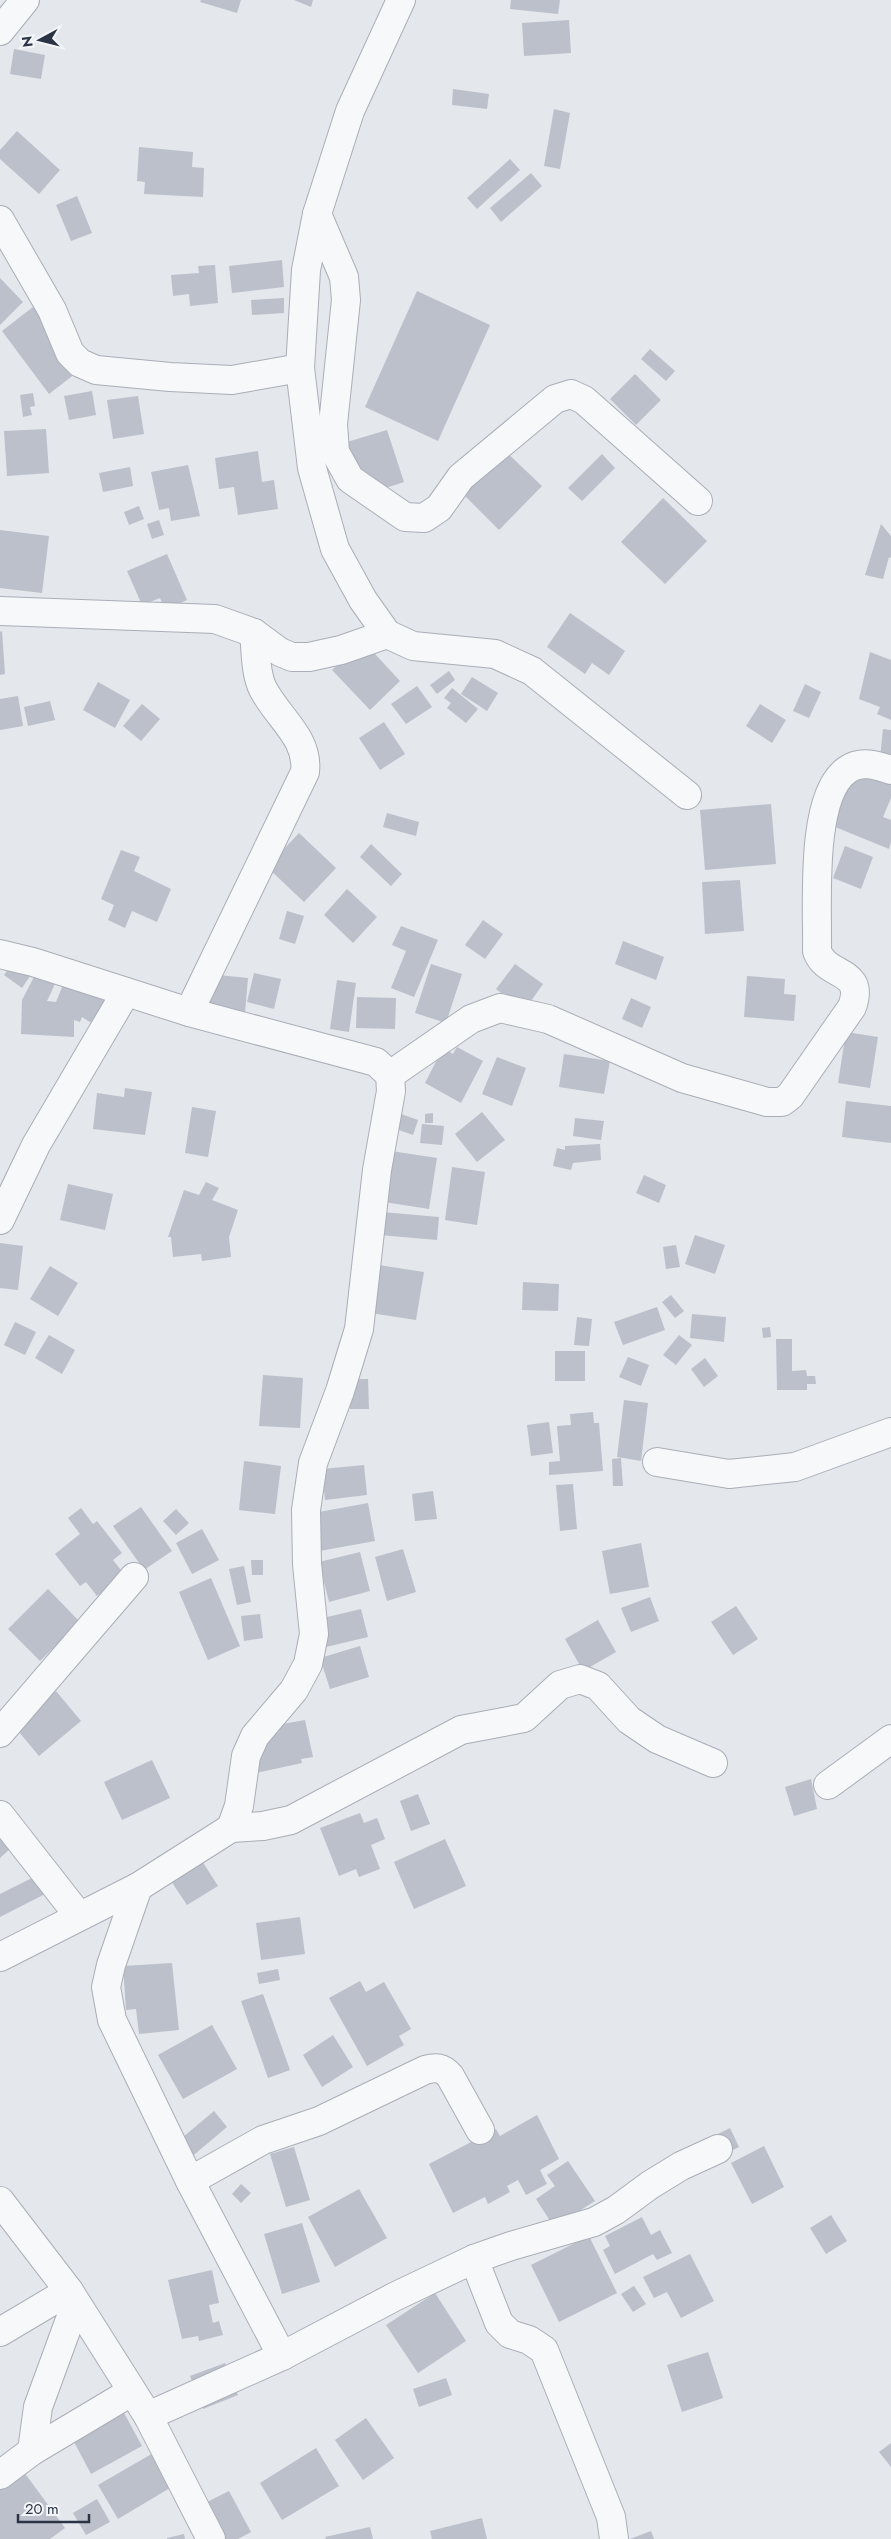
<svg xmlns="http://www.w3.org/2000/svg" width="891" height="2539" font-family="Jost,sans-serif">
	<rect width="100%" height="100%" fill="#e4e7ec"/>
	<g fill="#bbc0ca">
		<path d="M201 0H241L237 13 200 2Z"/>
		<path d="M294 0H313L311 7Z"/>
		<path d="M511 0H560L558 14 510 9Z"/>
		<path d="M569 20 571 53 524 56 522 23Z"/>
		<path d="M14 49 45 55 41 79 10 74Z"/>
		<path d="M453 89 489 94 487 109 452 105Z"/>
		<path d="M554 109 570 113 560 169 544 166Z"/>
		<path d="M17 131 60 170 39 194 0 159V150Z"/>
		<path d="M139 147 193 152 192 167 204 168 203 197 144 194 145 182 137 181Z"/>
		<path d="M510 159 520 170 477 209 467 198Z"/>
		<path d="M531 173 542 186 501 222 490 208Z"/>
		<path d="M77 196 92 233 71 241 56 205Z"/>
		<path d="M282 260 284 287 232 293 229 266Z"/>
		<path d="M215 265 218 303 190 306 189 294 173 296 171 275 199 273 198 266Z"/>
		<path d="M0 278 23 302 0 325Z"/>
		<path d="M417 291 490 325 438 441 365 407Z"/>
		<path d="M284 298V313L252 315 251 300Z"/>
		<path d="M33 307 80 370 49 394 2 331Z"/>
		<path d="M650 349 675 371 666 381 641 359Z"/>
		<path d="M635 374 661 400 636 425 610 399Z"/>
		<path d="M92 391 96 415 69 420 64 396Z"/>
		<path d="M33 393 35 406 30 407 32 415 23 417 20 395Z"/>
		<path d="M138 396 144 434 113 439 107 400Z"/>
		<path d="M46 429 49 473 7 476 4 431Z"/>
		<path d="M387 430 404 482 364 495 347 442Z"/>
		<path d="M503 449 542 486 499 530 461 492Z"/>
		<path d="M258 451 262 482 274 480 278 509 238 515 234 487 219 489 215 458Z"/>
		<path d="M602 454 615 468 582 501 568 488Z"/>
		<path d="M188 465 200 516 171 521 169 508 159 510 151 472Z"/>
		<path d="M130 467 133 486 103 492 99 473Z"/>
		<path d="M663 498 707 541 665 584 621 542Z"/>
		<path d="M139 506 144 519 129 525 124 512Z"/>
		<path d="M159 520 164 535 152 539 147 524Z"/>
		<path d="M881 524 891 536V558L889 557 883 579 865 575Z"/>
		<path d="M0 530 49 536 42 593 0 588Z"/>
		<path d="M167 554 187 600 165 610 160 598 142 605 127 571Z"/>
		<path d="M570 613 625 651 609 675 592 663 585 674 547 647Z"/>
		<path d="M2 631 5 674 0 675V632Z"/>
		<path d="M363 641 400 681 370 710 332 670Z"/>
		<path d="M870 652 891 660V720L877 714 880 707 859 699Z"/>
		<path d="M449 671 455 680 437 694 430 685Z"/>
		<path d="M472 677 498 693 487 711 461 694Z"/>
		<path d="M98 682 130 700 115 728 83 710Z"/>
		<path d="M805 684 821 692 809 718 793 711Z"/>
		<path d="M417 686 432 707 406 724 391 704Z"/>
		<path d="M452 688 478 709 466 723 447 708 451 703 444 698Z"/>
		<path d="M18 696 23 726 0 730V699Z"/>
		<path d="M50 701 55 720 28 726 24 707Z"/>
		<path d="M142 704 160 719 141 741 123 726Z"/>
		<path d="M760 704 786 720 772 743 746 726Z"/>
		<path d="M384 722 405 754 380 770 359 738Z"/>
		<path d="M883 729 891 730V759L880 758Z"/>
		<path d="M847 763 891 781V798L883 817 891 820V842L889 849 823 822Z"/>
		<path d="M771 804 776 864 705 870 700 810Z"/>
		<path d="M387 813 419 822 416 836 383 827Z"/>
		<path d="M299 833 336 868 304 902 267 867Z"/>
		<path d="M371 844 402 874 391 886 360 857Z"/>
		<path d="M845 846 873 857 861 889 833 878Z"/>
		<path d="M121 850 140 857 134 871 171 889 157 922 132 911 125 928 108 920 114 905 101 899Z"/>
		<path d="M740 880 744 931 705 934 702 882Z"/>
		<path d="M347 889 377 917 353 943 324 915Z"/>
		<path d="M287 911 304 916 295 944 279 939Z"/>
		<path d="M483 920 503 934 485 959 465 945Z"/>
		<path d="M401 926 438 940 414 997 391 988 406 951 392 945Z"/>
		<path d="M623 941 664 957 656 980 615 964Z"/>
		<path d="M14 961 32 973 22 988 4 975Z"/>
		<path d="M431 964 462 974 446 1023 415 1013Z"/>
		<path d="M515 964 543 984 524 1011 496 989Z"/>
		<path d="M254 973 281 979 274 1009 247 1002Z"/>
		<path d="M209 974 248 978 245 1013 205 1009Z"/>
		<path d="M35 975 55 984 47 1001 56 1002 65 980 105 1001 93 1024 82 1017 80 1022 74 1020V1037L21 1034 22 1000Z"/>
		<path d="M747 976 785 979 784 994 796 995 794 1021 744 1017Z"/>
		<path d="M337 980 356 983 349 1032 330 1029Z"/>
		<path d="M357 997 396 998 395 1029 356 1028Z"/>
		<path d="M631 998 651 1007 642 1028 622 1019Z"/>
		<path d="M846 1032 878 1037 870 1088 838 1083Z"/>
		<path d="M457 1047 483 1061 461 1103 425 1083 443 1048 453 1054Z"/>
		<path d="M564 1054 610 1061 604 1094 559 1087Z"/>
		<path d="M497 1057 526 1068 512 1106 482 1094Z"/>
		<path d="M125 1088 152 1092 145 1135 93 1129 97 1093 124 1097Z"/>
		<path d="M846 1101 891 1106V1143L842 1137Z"/>
		<path d="M192 1107 216 1111 208 1157 185 1153Z"/>
		<path d="M482 1112 505 1140 477 1162 455 1134Z"/>
		<path d="M398 1113 418 1120 413 1135 393 1128Z"/>
		<path d="M433 1113V1123H425V1114Z"/>
		<path d="M575 1118 604 1121 601 1140 573 1136Z"/>
		<path d="M422 1124 444 1126 442 1145 420 1143Z"/>
		<path d="M600 1144 601 1160 573 1163 571 1170 553 1166 557 1148 565 1150V1146Z"/>
		<path d="M391 1151 437 1158 429 1209 384 1202Z"/>
		<path d="M452 1167 485 1172 477 1225 445 1220Z"/>
		<path d="M644 1175 666 1185 659 1203 636 1193Z"/>
		<path d="M206 1182 219 1188 212 1200 238 1210 229 1237 231 1257 202 1261 201 1254 173 1257 171 1237H168L184 1190 199 1195Z"/>
		<path d="M68 1184 113 1194 105 1230 60 1220Z"/>
		<path d="M382 1212 439 1217 437 1240 380 1235Z"/>
		<path d="M695 1235 725 1245 715 1274 685 1264Z"/>
		<path d="M0 1243 23 1246 18 1290 0 1288Z"/>
		<path d="M676 1245 680 1267 666 1269 663 1247Z"/>
		<path d="M372 1264 424 1272 416 1320 364 1312Z"/>
		<path d="M50 1266 78 1283 58 1316 30 1299Z"/>
		<path d="M523 1282 559 1284 558 1311 522 1310Z"/>
		<path d="M671 1295 684 1311 675 1318 662 1302Z"/>
		<path d="M657 1307 665 1330 623 1345 614 1322Z"/>
		<path d="M692 1314 726 1317 724 1342 690 1338Z"/>
		<path d="M577 1317 592 1319 589 1346 574 1345Z"/>
		<path d="M15 1322 36 1332 25 1355 4 1345Z"/>
		<path d="M770 1327 771 1337 763 1338 762 1328Z"/>
		<path d="M49 1335 75 1350 62 1374 35 1358Z"/>
		<path d="M679 1335 692 1345 676 1365 663 1355Z"/>
		<path d="M776 1339H792V1371L806 1370 807 1376H815L816 1384H807V1390H777Z"/>
		<rect x="555" y="1351" width="30" height="30"/>
		<path d="M628 1357 649 1365 641 1386 619 1377Z"/>
		<path d="M705 1358 718 1376 704 1387 691 1369Z"/>
		<path d="M263 1375 303 1378 300 1428 259 1426Z"/>
		<path d="M349 1379H368L369 1409H350Z"/>
		<path d="M624 1400 648 1403 641 1461 617 1457Z"/>
		<path d="M593 1412 594 1423H599L603 1471 549 1475V1462L560 1461 557 1426 571 1425 570 1414Z"/>
		<path d="M549 1422 553 1453 531 1456 527 1425Z"/>
		<path d="M621 1458 623 1486H613L612 1459Z"/>
		<path d="M244 1461 281 1466 275 1514 239 1510Z"/>
		<path d="M364 1465 367 1495 325 1500 322 1469Z"/>
		<path d="M573 1484 577 1529 560 1531 556 1485Z"/>
		<path d="M433 1491 437 1519 415 1521 412 1494Z"/>
		<path d="M368 1503 375 1541 314 1552 308 1514Z"/>
		<path d="M141 1507 172 1551 144 1570 113 1526Z"/>
		<path d="M81 1508 93 1524 97 1521 122 1553 113 1560 124 1574 97 1596 86 1582 80 1586 55 1554 80 1534 68 1518Z"/>
		<path d="M176 1509 189 1523 176 1535 163 1521Z"/>
		<path d="M202 1529 219 1560 192 1574 176 1543Z"/>
		<path d="M641 1543 649 1587 610 1594 602 1551Z"/>
		<path d="M403 1549 416 1592 387 1601 375 1557Z"/>
		<path d="M360 1552 370 1591 329 1602 319 1562Z"/>
		<path d="M251 1560H263V1575H252Z"/>
		<path d="M244 1566 251 1602 237 1605 229 1569Z"/>
		<path d="M211 1578 240 1646 208 1660 179 1592Z"/>
		<path d="M48 1589 80 1622 40 1661 8 1629Z"/>
		<path d="M650 1597 659 1621 631 1632 621 1608Z"/>
		<path d="M736 1606 758 1639 733 1655 711 1622Z"/>
		<path d="M361 1609 368 1637 326 1647 319 1619Z"/>
		<path d="M260 1614 263 1638 244 1641 241 1616Z"/>
		<path d="M598 1620 616 1652 583 1671 565 1639Z"/>
		<path d="M360 1646 369 1677 330 1689 320 1658Z"/>
		<path d="M56 1691 81 1721 39 1756 14 1726Z"/>
		<path d="M305 1720 313 1757 301 1759 302 1763 256 1773 249 1739 279 1732 277 1725Z"/>
		<path d="M152 1760 170 1798 122 1820 104 1782Z"/>
		<path d="M811 1779 817 1809 794 1816 785 1787Z"/>
		<path d="M418 1794 430 1824 411 1831 400 1801Z"/>
		<path d="M360 1813 364 1823 377 1818 385 1839 371 1845 380 1869 359 1877 356 1869 339 1876 320 1828Z"/>
		<path d="M0 1836 11 1848 0 1858Z"/>
		<path d="M445 1839 466 1886 414 1909 394 1862Z"/>
		<path d="M202 1861 218 1886 187 1905 171 1881Z"/>
		<path d="M38 1875 47 1893 0 1917V1894Z"/>
		<path d="M300 1917 305 1954 261 1960 256 1923Z"/>
		<path d="M172 1963 179 2030 139 2034 136 2009 126 2010 123 1966Z"/>
		<path d="M278 1969 280 1980 259 1984 257 1973Z"/>
		<path d="M360 1981 366 1992 384 1982 411 2029 399 2036 404 2045 367 2066 329 1998Z"/>
		<path d="M263 1994 290 2070 268 2078 241 2001Z"/>
		<path d="M212 2025 237 2069 183 2099 158 2055Z"/>
		<path d="M333 2035 353 2067 322 2087 303 2055Z"/>
		<path d="M214 2111 227 2127 189 2159 176 2143Z"/>
		<path d="M537 2115 559 2159 540 2170 547 2184 526 2195 518 2180 507 2186 510 2192 488 2204 485 2197 453 2213 429 2164 496 2129 500 2136Z"/>
		<path d="M730 2128 739 2147 723 2155 714 2136Z"/>
		<path d="M764 2146 784 2187 752 2204 731 2163Z"/>
		<path d="M294 2147 310 2200 286 2207 270 2154Z"/>
		<path d="M568 2161 595 2201 554 2227 536 2199 555 2186 547 2175Z"/>
		<path d="M241 2184 251 2193 241 2203 232 2194Z"/>
		<path d="M359 2189 387 2238 335 2267 308 2217Z"/>
		<path d="M831 2215 847 2241 826 2254 810 2228Z"/>
		<path d="M642 2217 651 2235 660 2230 672 2253 657 2260 653 2254 615 2274 603 2250 610 2246 605 2236Z"/>
		<path d="M302 2223 320 2282 282 2294 264 2234Z"/>
		<path d="M589 2236 617 2293 559 2322 531 2265Z"/>
		<path d="M690 2254 714 2301 681 2318 667 2292 654 2298 643 2277Z"/>
		<path d="M212 2270 219 2303 209 2305 213 2323 219 2321 223 2335 199 2341 198 2336 182 2339 168 2280Z"/>
		<path d="M634 2286 646 2304 633 2312 621 2294Z"/>
		<path d="M435 2293 466 2341 418 2373 386 2325Z"/>
		<path d="M708 2352 723 2398 682 2412 667 2365Z"/>
		<path d="M225 2363 238 2395 203 2409 190 2376Z"/>
		<path d="M446 2378 452 2395 419 2407 413 2389Z"/>
		<path d="M123 2411 142 2446 91 2474 72 2438Z"/>
		<path d="M366 2418 394 2458 363 2480 335 2440Z"/>
		<path d="M891 2443V2467L879 2452Z"/>
		<path d="M316 2448 339 2486 282 2520 260 2483Z"/>
		<path d="M155 2452 175 2485 118 2519 98 2485Z"/>
		<path d="M21 2468 65 2528 50 2539H0V2484Z"/>
		<path d="M229 2491 251 2532 238 2539H221L203 2504Z"/>
		<path d="M97 2499 110 2522 86 2535 73 2513Z"/>
		<path d="M482 2518 487 2539H432L430 2531Z"/>
		<path d="M370 2527 373 2539H326L325 2537Z"/>
		<path d="M651 2531 654 2539H630Z"/>
		<path d="M184 2534 185 2539H167V2538Z"/>
	</g>
	<g fill="none" stroke-linecap="round" stroke-linejoin="round">
		<g stroke="#a9aeb7" stroke-width="30">
			<g id="minor">
				<path d="M401 0 350 111 317 214 306 270 300 368 312 468 335 549 363 600 387 634 413 646 495 654 532 671 687 795"/>
				<path d="M0 31 25 0"/>
				<path d="M317 214 344 277 346 300 333 424 335 452 350 479 405 517 424 518 439 508 461 477 555 399 571 394 584 400 698 501"/>
				<path d="M0 220 52 310 70 353 80 363 96 370 170 377 232 380 300 368"/>
				<path d="M0 611 215 619 254 633 280 652 292 657H309L341 650 387 634"/>
				<path d="M0 954 33 962 189 1012 376 1062 390 1075 391 1091 377 1170 359 1329 340 1391 313 1463 306 1510 307 1564 314 1634 308 1664 294 1690 255 1736 246 1756 239 1806 231 1828 138 1887 0 1957"/>
				<path d="M189 1012 305 772C309 738 278 718 263 689 255 673 256 651 254 633"/>
				<path d="M390 1075 471 1019 500 1008 548 1019 682 1078 767 1102H782L790 1096 852 1007C866 968 826 978 817 951 818 909 809 796 847 770 861 760 876 765 891 770"/>
				<path d="M0 1220 36 1145 126 992"/>
				<path d="M657 1462 729 1474 795 1467 891 1432"/>
				<path d="M0 1733 134 1577"/>
				<path d="M828 1785 891 1739"/>
				<path d="M0 1815 79 1916"/>
				<path d="M231 1828 263 1826 291 1820 461 1730 524 1718 560 1685 580 1679 598 1686 629 1720 657 1739 713 1763"/>
				<path d="M138 1887 111 1965 106 1987 112 2020 190 2181 282 2356"/>
				<path d="M190 2181 263 2140 319 2121 425 2070C436 2067 442 2067 450 2076L480 2130"/>
				<path d="M0 2201 69 2291 148 2416 211 2539"/>
				<path d="M474 2259 499 2323 510 2334 529 2340 544 2350 611 2517 614 2539"/>
				<path d="M0 2332 69 2291"/>
				<path d="M148 2416 282 2356 396 2296 474 2259 511 2246 594 2222 616 2210 650 2185 681 2166 718 2149"/>
				<path d="M32 2451 38 2407 76 2303"/>
				<path d="M0 2475 32 2451 131 2392"/>
			</g>
		</g>
		<use href="#minor" stroke="#f7f8fa" stroke-width="28"/>
	</g>
	<g transform="translate(40 40) rotate(263)" stroke="#f4f6f9" stroke-width="4" paint-order="stroke">
	<path d="M0-4L9 19L0 12L-9 19Z" fill="#2b3445"/>
	<text y="-8" font-size="14" font-weight="bold" text-anchor="middle" fill="#2b3445">N</text>
	</g>
	<path d="M18 2514v8h71v-8" fill="none" stroke="#2b3445" stroke-width="2.5"/>
	<text x="25" y="2514" font-size="15" fill="#2b3445" stroke="#f4f6f9" stroke-width="4" paint-order="stroke">20 m</text>
</svg>
